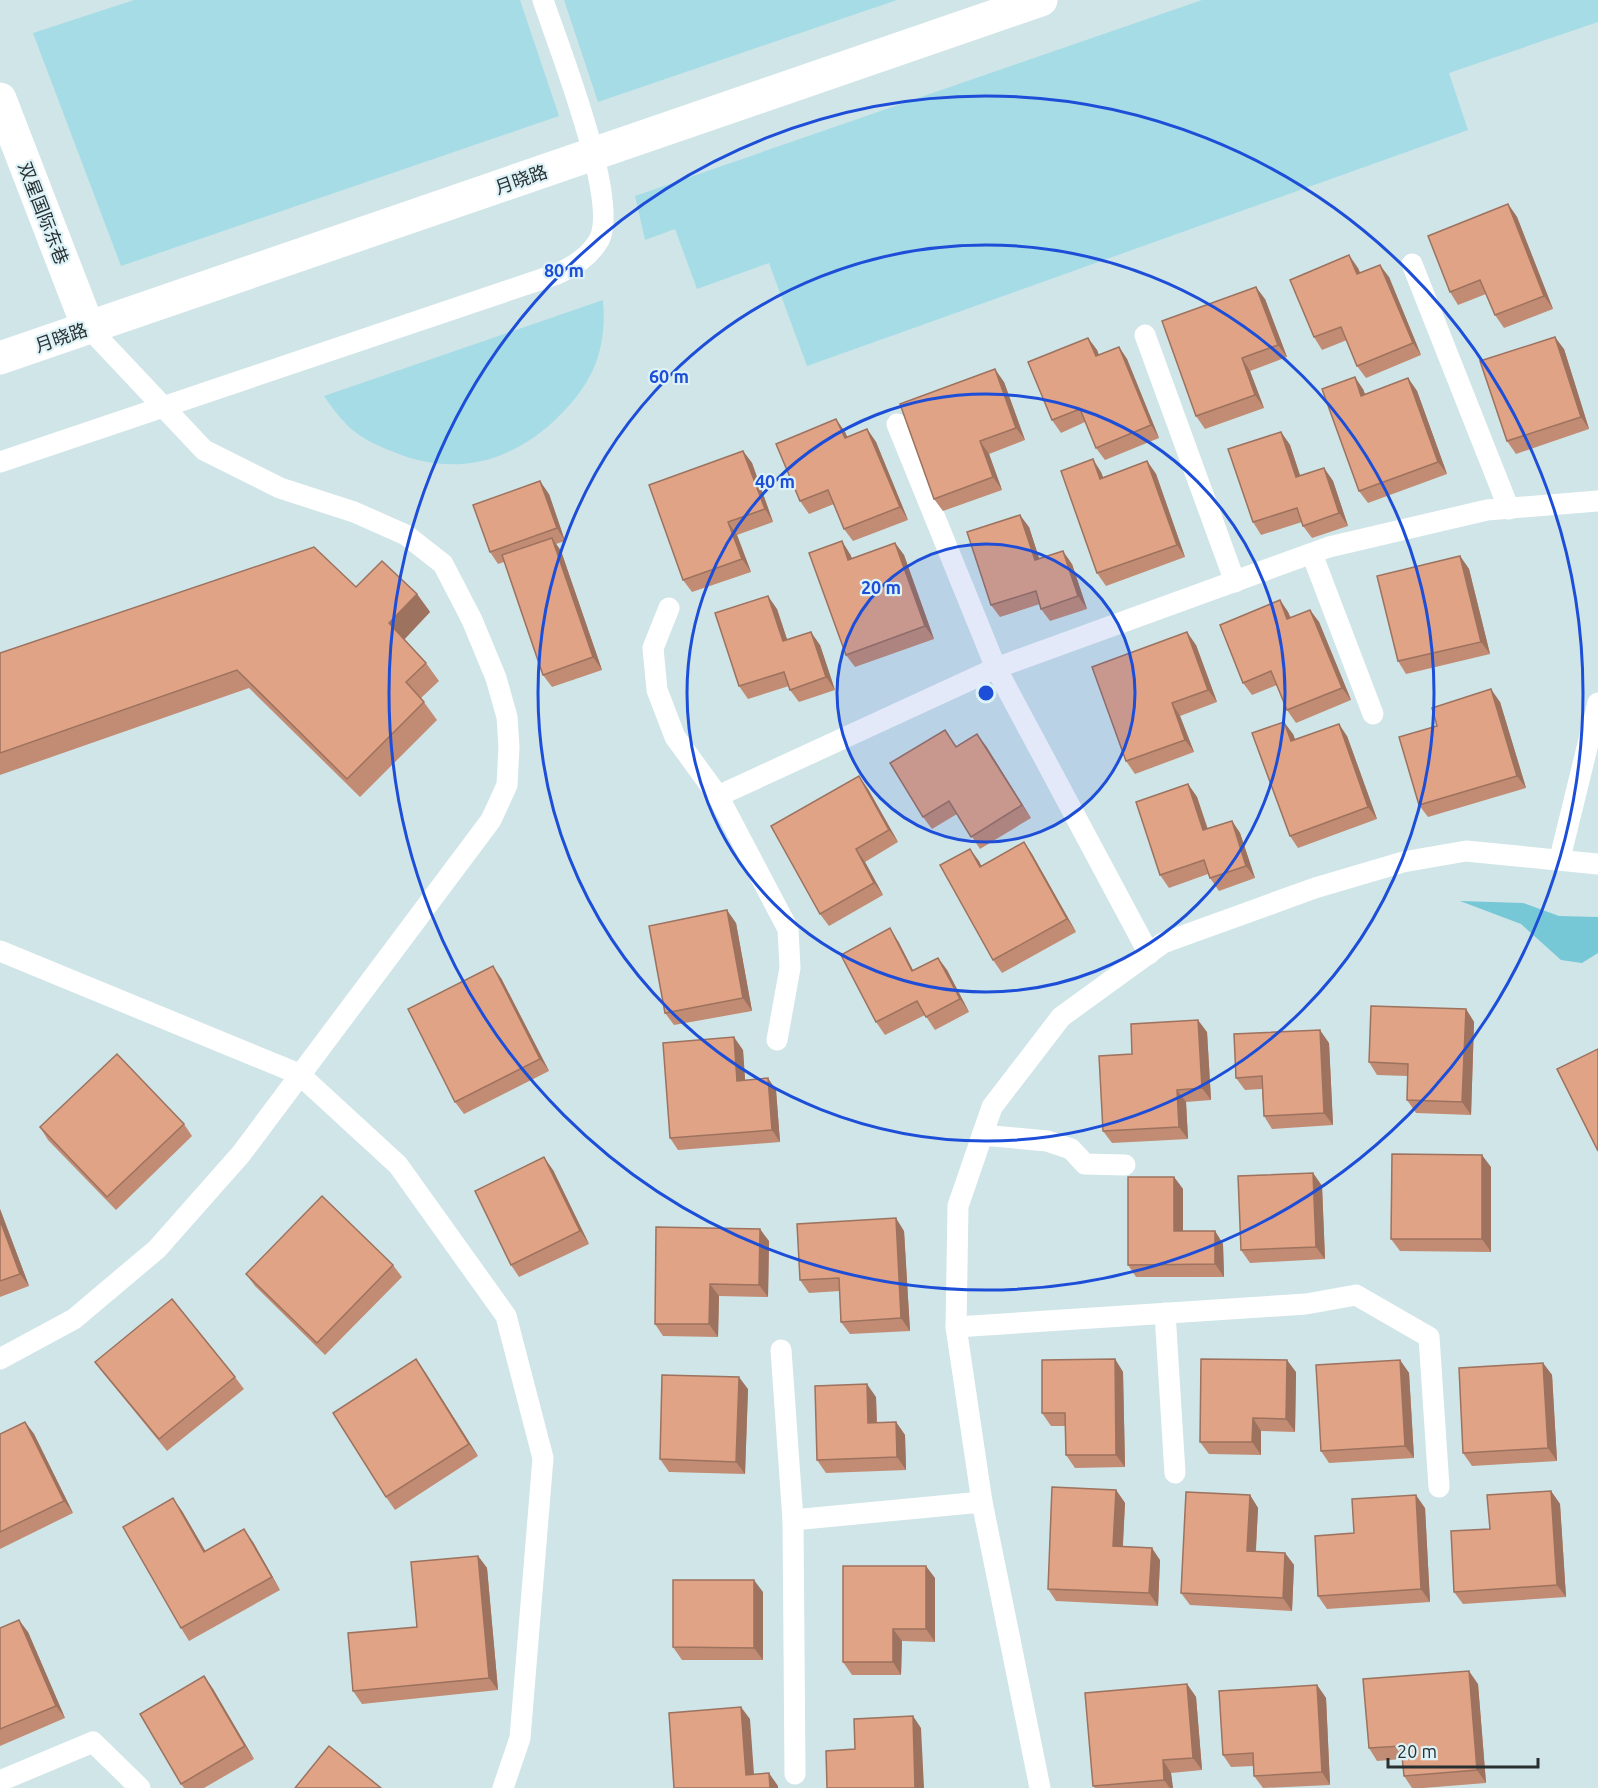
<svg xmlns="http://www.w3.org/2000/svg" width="1598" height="1788" font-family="Ubuntu,'Noto Sans SC',sans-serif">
	<rect width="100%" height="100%" fill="#d0e5e8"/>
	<g fill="#a6dce6">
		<path d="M134 0H520L559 116 121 266 33 33Z"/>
		<path d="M564 0H897L598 102Z"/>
		<path d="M1202 0H1598V22L1449 73 1468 130 807 366 769 263 697 289 675 229 645 240 635 196Z"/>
		<path d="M603 300C607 351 593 383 557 418 511 463 453 477 394 452 378 446 360 438 347 425 338 416 331 406 324 396Z"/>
	</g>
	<path fill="#76c8d6" d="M1460 901 1523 903 1559 916 1598 917V953L1582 963 1561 960 1521 924Z"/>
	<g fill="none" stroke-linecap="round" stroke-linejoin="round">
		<g stroke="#fff" stroke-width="21">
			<path d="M1412 264 1509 509"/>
			<path d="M1145 335 1235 582"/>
			<path d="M897 424 996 668 1149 954"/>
			<path d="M0 462 557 274C574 266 589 257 599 240 620 201 558 45 543 0"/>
			<path d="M1312 554 1373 714"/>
			<path d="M669 608 653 648 657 690 675 737 718 796 788 929 790 968 777 1040"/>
			<path d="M718 796 996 668 1329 547 1487 510 1598 501"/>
			<path d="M1560 858 1598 703"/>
			<path d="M0 951 299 1074 398 1165 506 1316 543 1458 520 1738 503 1788"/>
			<path d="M982 1135 1047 1141 1071 1149 1085 1164 1125 1165"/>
			<path d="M1165 1313 1175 1473"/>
			<path d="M956 1327 1306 1304 1356 1295 1429 1337 1439 1487"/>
			<path d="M781 1350 793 1520 795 1774"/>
			<path d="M0 1359 74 1319 157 1249 241 1154 491 820 507 785 509 747 507 717 496 678 472 620 443 564 406 535 354 512 280 488 204 450 88 327"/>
			<path d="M793 1520 982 1502"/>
			<path d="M0 1781 93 1742 140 1788"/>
			<path d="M1040 1788 982 1502 956 1327 958 1206 992 1107 1061 1017 1163 943 1315 888 1403 862 1466 851 1598 864"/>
		</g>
		<path stroke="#fff" stroke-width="33" d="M0 99 88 327"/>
		<path stroke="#fff" stroke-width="33" d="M0 358 1041 0"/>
	</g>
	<g fill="#c18c73">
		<path d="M1508 204 1517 217 1553 309 1504 328 1495 315 1486 294 1458 305 1450 292Z"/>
		<path d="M1358 268 1360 273 1389 277 1421 355 1366 378 1357 366 1347 340 1322 350 1314 337Z"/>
		<path d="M1265 299 1287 357 1250 371 1264 408 1205 429 1196 416Z"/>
		<path d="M1088 338 1097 350 1099 355 1119 347 1127 359 1159 438 1105 460 1096 448 1085 422 1061 433 1052 420Z"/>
		<path d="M1564 349 1589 429 1516 454 1507 441Z"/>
		<path d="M1408 378 1417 391 1447 474 1368 503 1359 491 1363 389 1365 394Z"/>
		<path d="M1004 382 1025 440 989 454 1002 490 943 511 934 499Z"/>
		<path d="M836 419 845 432 847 437 867 429 876 442 908 520 853 541 844 529 834 504 809 514 800 501Z"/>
		<path d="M1281 432 1290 445 1300 476 1324 468 1333 481 1348 526 1312 538 1303 526 1302 522 1261 535 1253 522Z"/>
		<path d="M743 451 752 463 773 522 737 535 751 572 692 592 683 580Z"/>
		<path d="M1147 461 1156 474 1185 557 1106 586 1097 573 1101 472 1103 477Z"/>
		<path d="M549 494 565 541 556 544 561 551 602 670 552 687 543 675 504 562 498 564 490 552Z"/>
		<path d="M1029 527 1039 559 1072 564 1087 609 1050 621 1041 609 1040 604 1000 617 991 605Z"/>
		<path d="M895 543 904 555 934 639 855 667 846 655 850 554 852 558Z"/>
		<path d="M1460 556 1469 569 1490 654 1406 674 1398 661Z"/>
		<path d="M356 587 417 594 430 612 404 639 426 663 439 681 421 698 437 720 360 797 249 688 0 775V653Z"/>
		<path d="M1280 600 1288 612 1291 618 1310 610 1319 622 1351 700 1296 723 1287 710 1277 685 1252 695 1243 683Z"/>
		<path d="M777 609 787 640 820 645 835 690 799 702 790 690 789 686 748 699 739 686Z"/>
		<path d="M1196 645 1217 702 1180 716 1194 752 1135 774 1126 761Z"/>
		<path d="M1500 702 1526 788 1428 817 1419 805 1437 726Z"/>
		<path d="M1293 734 1295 739 1347 736 1377 819 1298 848 1290 836Z"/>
		<path d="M956 746H986L1031 818 980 849 957 814 932 829 923 817Z"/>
		<path d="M1188 784 1197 797 1208 829 1232 821 1240 833 1255 878 1219 891 1210 878 1208 874 1169 888 1160 875Z"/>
		<path d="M868 789 898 842 865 862 883 895 829 926 820 914Z"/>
		<path d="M1024 842 1032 854 1076 932 1002 973 993 960 970 849 981 866Z"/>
		<path d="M736 923 752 1011 674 1025 665 1013Z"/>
		<path d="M898 941 913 970 938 958 947 970 969 1012 935 1030 925 1015 885 1035 876 1022Z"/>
		<path d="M501 978 549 1071 464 1114 455 1102Z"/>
		<path d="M1466 1009 1474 1022 1471 1115 1416 1113 1407 1100 1408 1076 1377 1075 1369 1062Z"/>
		<path d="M1207 1032 1211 1100 1186 1102 1188 1139 1112 1143 1103 1131 1132 1054Z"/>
		<path d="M1329 1043 1333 1125 1272 1129 1264 1116 1262 1089 1245 1090 1236 1078Z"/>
		<path d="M743 1050 745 1080 776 1090 780 1142 678 1150 670 1138Z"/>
		<path d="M184 1124 192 1136 116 1210 48 1140 40 1127Z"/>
		<path d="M1491 1167V1252L1400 1251 1391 1239Z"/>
		<path d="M553 1170 589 1244 519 1277 511 1265Z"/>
		<path d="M1313 1173 1322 1186 1325 1259 1250 1263 1241 1250Z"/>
		<path d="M1174 1177 1183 1189V1231H1215L1223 1244 1224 1277H1136L1128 1265Z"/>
		<path d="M0 1209 29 1286 0 1297Z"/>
		<path d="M904 1231 910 1331 850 1334 841 1322 840 1291 809 1293 800 1280Z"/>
		<path d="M769 1241 768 1297 719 1296 718 1337 663 1336 655 1324Z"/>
		<path d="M393 1265 402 1277 325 1355 255 1286 246 1274Z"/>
		<path d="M1115 1359 1123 1372 1125 1467 1075 1468 1066 1455V1426H1051L1042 1413Z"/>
		<path d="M1400 1360 1409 1373 1414 1458 1329 1463 1321 1451Z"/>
		<path d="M95 1362 235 1377 244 1389 167 1451 104 1374Z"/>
		<path d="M1543 1363 1552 1375 1557 1461 1472 1466 1463 1453Z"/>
		<path d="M425 1372 478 1456 395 1510 386 1497Z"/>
		<path d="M1296 1372 1295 1432 1261 1431V1455L1209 1454 1200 1442Z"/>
		<path d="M748 1389 745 1474 669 1472 660 1459Z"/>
		<path d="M876 1397 877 1423 896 1422 905 1435 906 1470 826 1473 817 1460Z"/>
		<path d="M25 1422 34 1434 73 1513 0 1549V1434Z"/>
		<path d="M1116 1490 1125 1503 1123 1546 1160 1560 1158 1606 1056 1601 1048 1589Z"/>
		<path d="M1551 1491 1560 1504 1566 1597 1463 1604 1454 1592 1490 1529Z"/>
		<path d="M1250 1495 1258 1508 1256 1551 1285 1553 1294 1565 1292 1611 1190 1605 1181 1593Z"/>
		<path d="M1425 1508 1430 1602 1327 1609 1318 1596 1354 1533Z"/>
		<path d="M182 1511 205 1551 253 1542 280 1590 189 1641 181 1628Z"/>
		<path d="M478 1556 487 1568 498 1690 362 1704 353 1691 417 1627Z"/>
		<path d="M935 1578V1642L902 1641 901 1675H852L843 1662Z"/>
		<path d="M763 1592V1660H682L673 1647Z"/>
		<path d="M0 1628 28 1632 65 1718 0 1746Z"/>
		<path d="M204 1676 213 1689 254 1759 204 1788H184L181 1784Z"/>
		<path d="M1187 1684 1196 1697 1202 1770 1171 1773 1173 1788H1095L1093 1786Z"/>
		<path d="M1478 1684 1486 1783 1423 1788H1412L1404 1776 1402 1759 1377 1761 1369 1748Z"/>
		<path d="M1317 1685 1326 1698 1330 1785 1263 1788 1254 1776V1766L1231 1767 1223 1755Z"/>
	</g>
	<g fill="#9d725e">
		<path d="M1508 204 1517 217 1553 309 1544 296Z"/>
		<path d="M1349 255 1358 268 1366 287 1357 274Z"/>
		<path d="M1380 265 1389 277 1421 355 1413 343Z"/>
		<path d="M1256 287 1265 299 1287 357 1278 345Z"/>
		<path d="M1555 337 1564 349 1589 429 1581 417Z"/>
		<path d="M1088 338 1097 350 1104 369 1096 356Z"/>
		<path d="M1119 347 1127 359 1159 438 1151 425Z"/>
		<path d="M1242 358 1250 371 1264 408 1255 395Z"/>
		<path d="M995 369 1004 382 1025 440 1016 428Z"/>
		<path d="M1355 377 1363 389 1370 408 1361 396Z"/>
		<path d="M1408 378 1417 391 1447 474 1438 462Z"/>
		<path d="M836 419 845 432 854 451 845 438Z"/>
		<path d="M867 429 876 442 908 520 900 507Z"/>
		<path d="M1281 432 1290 445 1305 490 1296 477Z"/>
		<path d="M980 441 989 454 1002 490 993 477Z"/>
		<path d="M743 451 752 463 773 522 765 509Z"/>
		<path d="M1093 459 1101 472 1108 491 1100 479Z"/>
		<path d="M1147 461 1156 474 1185 557 1177 545Z"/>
		<path d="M1324 468 1333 481 1348 526 1339 513Z"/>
		<path d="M540 481 549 494 565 541 557 528Z"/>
		<path d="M1020 515 1029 527 1044 573 1035 560Z"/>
		<path d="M728 522 737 535 751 572 742 559Z"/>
		<path d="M552 538 561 551 602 670 593 657Z"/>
		<path d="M842 541 850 554 857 572 848 560Z"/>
		<path d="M895 543 904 555 934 639 925 626Z"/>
		<path d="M1063 551 1072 564 1087 609 1078 596Z"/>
		<path d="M1460 556 1469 569 1490 654 1481 642Z"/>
		<path d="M417 594 430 612 402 642 389 623Z"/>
		<path d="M768 596 777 609 792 654 783 641Z"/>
		<path d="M1280 600 1288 612 1296 631 1287 619Z"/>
		<path d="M1310 610 1319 622 1351 700 1342 688Z"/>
		<path d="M811 632 820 645 835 690 826 677Z"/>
		<path d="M1187 632 1196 645 1217 702 1208 690Z"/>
		<path d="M1491 689 1500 702 1526 788 1517 776Z"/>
		<path d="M1172 703 1180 716 1194 752 1185 740Z"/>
		<path d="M1284 722 1293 734 1300 753 1291 741Z"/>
		<path d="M1339 724 1347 736 1377 819 1368 807Z"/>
		<path d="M977 734 986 746 1031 818 1022 805Z"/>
		<path d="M859 776 868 789 898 842 889 830Z"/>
		<path d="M1188 784 1197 797 1212 843 1203 830Z"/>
		<path d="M1232 821 1240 833 1255 878 1246 866Z"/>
		<path d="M1024 842 1032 854 1076 932 1067 919Z"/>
		<path d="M856 849 865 862 883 895 874 883Z"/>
		<path d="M970 849 979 861 988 879 980 867Z"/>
		<path d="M727 910 736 923 752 1011 743 998Z"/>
		<path d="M890 928 898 941 920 984 912 971Z"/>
		<path d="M938 958 947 970 969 1012 960 999Z"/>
		<path d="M493 966 501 978 549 1071 540 1059Z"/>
		<path d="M1466 1009 1474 1022 1471 1115 1462 1102Z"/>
		<path d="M1198 1020 1207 1032 1211 1100 1202 1088Z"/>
		<path d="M1320 1030 1329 1043 1333 1125 1324 1113Z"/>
		<path d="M734 1037 743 1050 746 1093 737 1081Z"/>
		<path d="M768 1078 776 1090 780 1142 772 1130Z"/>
		<path d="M1177 1090 1186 1102 1188 1139 1179 1127Z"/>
		<path d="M1482 1155 1491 1167V1252L1482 1239Z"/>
		<path d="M544 1157 553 1170 589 1244 580 1231Z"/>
		<path d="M1313 1173 1322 1186 1325 1259 1316 1247Z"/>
		<path d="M1174 1177 1183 1189V1244L1174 1231Z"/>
		<path d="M0 1209 29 1286 20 1274 0 1220Z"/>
		<path d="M896 1218 904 1231 910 1331 901 1318Z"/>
		<path d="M760 1229 769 1241 768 1297 759 1285Z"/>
		<path d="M1215 1231 1223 1244 1224 1277 1215 1264Z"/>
		<path d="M710 1284 719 1296 718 1337 709 1324Z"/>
		<path d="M416 1359 425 1372 478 1456 469 1444Z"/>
		<path d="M1115 1359 1123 1372 1125 1467 1116 1455Z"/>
		<path d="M1287 1360 1296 1372 1295 1432 1286 1419Z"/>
		<path d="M1400 1360 1409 1373 1414 1458 1405 1446Z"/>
		<path d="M1543 1363 1552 1375 1557 1461 1548 1448Z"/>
		<path d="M739 1377 748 1389 745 1474 736 1462Z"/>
		<path d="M867 1384 876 1397 877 1435 868 1423Z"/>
		<path d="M1253 1418 1261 1431V1455L1252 1442Z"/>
		<path d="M25 1422 34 1434 73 1513 64 1501Z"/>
		<path d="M896 1422 905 1435 906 1470 897 1457Z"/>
		<path d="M1116 1490 1125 1503 1122 1558 1113 1546Z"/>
		<path d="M1551 1491 1560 1504 1566 1597 1557 1585Z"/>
		<path d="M1250 1495 1258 1508 1255 1563 1247 1551Z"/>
		<path d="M1416 1495 1425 1508 1430 1602 1421 1589Z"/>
		<path d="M173 1498 182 1511 213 1564 204 1552Z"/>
		<path d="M244 1529 253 1542 280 1590 272 1577Z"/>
		<path d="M1152 1548 1160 1560 1158 1606 1149 1593Z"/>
		<path d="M1285 1553 1294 1565 1292 1611 1283 1598Z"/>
		<path d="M478 1556 487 1568 498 1690 489 1678Z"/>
		<path d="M926 1566 935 1578V1642L926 1629Z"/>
		<path d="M754 1580 763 1592V1660L754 1648Z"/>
		<path d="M19 1620 28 1632 65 1718 56 1706Z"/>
		<path d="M893 1629 902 1641 901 1675 893 1662Z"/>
		<path d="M1469 1671 1478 1684 1486 1783 1477 1770Z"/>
		<path d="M204 1676 213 1689 254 1759 245 1746Z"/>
		<path d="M1187 1684 1196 1697 1202 1770 1193 1758Z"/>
		<path d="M1317 1685 1326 1698 1330 1785 1322 1772Z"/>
		<path d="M741 1707 750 1719 755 1788 746 1775Z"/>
		<path d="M913 1716 921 1728 924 1788H915Z"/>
		<path d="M1163 1760 1171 1773 1173 1788H1170L1164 1780Z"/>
		<path d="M769 1773 778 1786V1788H770Z"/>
	</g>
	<g fill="#e0a386" stroke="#9d725e" stroke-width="1.5">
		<path d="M1508 204 1544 296 1495 315 1480 280 1450 292 1428 236Z"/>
		<path d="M1349 255 1357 274 1380 265 1413 343 1357 366 1341 327 1314 337 1290 280Z"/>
		<path d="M1256 287 1278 345 1242 358 1255 395 1196 416 1162 321Z"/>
		<path d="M1555 337 1581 417 1507 441 1480 361Z"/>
		<path d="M1088 338 1096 356 1119 347 1151 425 1096 448 1080 409 1052 420 1028 362Z"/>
		<path d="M995 369 1016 428 980 441 993 477 934 499 900 404Z"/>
		<path d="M1355 377 1361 396 1408 378 1438 462 1359 491 1322 389Z"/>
		<path d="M836 419 845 438 867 429 900 507 844 529 828 490 800 501 776 444Z"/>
		<path d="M1281 432 1296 477 1324 468 1339 513 1303 526 1297 508 1253 522 1228 449Z"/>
		<path d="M743 451 765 509 728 522 742 559 683 580 649 485Z"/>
		<path d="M1093 459 1100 479 1147 461 1177 545 1097 573 1061 471Z"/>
		<path d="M540 481 557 528 490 552 473 505Z"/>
		<path d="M1020 515 1035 560 1063 551 1078 596 1041 609 1036 591 991 605 967 532Z"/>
		<path d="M552 538 593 657 543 675 502 555Z"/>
		<path d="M842 541 848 560 895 543 925 626 846 655 809 553Z"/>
		<path d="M314 547 356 587 382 561 417 594 389 623 426 663 406 682 424 702 347 779 237 670 0 753V653Z"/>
		<path d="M1460 556 1481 642 1398 661 1377 576Z"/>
		<path d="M768 596 783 641 811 632 826 677 790 690 784 672 739 686 715 613Z"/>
		<path d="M1280 600 1287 619 1310 610 1342 688 1287 710 1271 671 1243 683 1220 625Z"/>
		<path d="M1187 632 1208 690 1172 703 1185 740 1126 761 1092 667Z"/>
		<path d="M1491 689 1517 776 1419 805 1399 737 1437 726 1432 708Z"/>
		<path d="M1284 722 1291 741 1339 724 1368 807 1290 836 1252 733Z"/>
		<path d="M945 730 956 747 977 734 1022 805 971 837 949 801 923 817 890 763Z"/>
		<path d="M859 776 889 830 856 849 874 883 820 914 771 826Z"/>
		<path d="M1188 784 1203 830 1232 821 1246 866 1210 878 1204 860 1160 875 1136 802Z"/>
		<path d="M1024 842 1067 919 993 960 940 865 970 849 980 867Z"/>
		<path d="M727 910 743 998 665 1013 649 926Z"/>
		<path d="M890 928 912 971 938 958 960 999 926 1017 917 1001 876 1022 841 955Z"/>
		<path d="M493 966 540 1059 455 1102 408 1009Z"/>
		<path d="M1371 1006 1466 1009 1462 1102 1407 1100 1408 1064 1369 1062Z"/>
		<path d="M1198 1020 1202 1088 1177 1090 1179 1127 1103 1131 1099 1056 1132 1054 1131 1024Z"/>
		<path d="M1320 1030 1324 1113 1264 1116 1262 1076 1236 1078 1234 1034Z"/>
		<path d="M734 1037 737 1081 768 1078 772 1130 670 1138 663 1043Z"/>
		<path d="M1598 1049V1151L1557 1069Z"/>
		<path d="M117 1054 184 1124 107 1197 40 1127Z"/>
		<path d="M1392 1154 1482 1155V1239H1391Z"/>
		<path d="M544 1157 580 1231 511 1265 475 1191Z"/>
		<path d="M1313 1173 1316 1247 1241 1250 1238 1176Z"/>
		<path d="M1128 1177H1174V1231H1215V1264L1128 1265Z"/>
		<path d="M322 1196 393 1265 317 1343 246 1274Z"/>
		<path d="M896 1218 901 1318 841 1322 839 1278 800 1280 797 1224Z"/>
		<path d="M0 1220 20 1274 0 1281Z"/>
		<path d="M656 1227 760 1229 759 1285 710 1284 709 1324H655Z"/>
		<path d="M172 1299 235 1377 159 1439 95 1362Z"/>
		<path d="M416 1359 469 1444 386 1497 333 1413Z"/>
		<path d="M1115 1359 1116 1455H1066L1065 1413H1042V1360Z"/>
		<path d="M1201 1359 1287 1360 1286 1419 1253 1418 1252 1442H1200Z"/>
		<path d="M1400 1360 1405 1446 1321 1451 1316 1365Z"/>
		<path d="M1543 1363 1548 1448 1463 1453 1459 1368Z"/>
		<path d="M662 1375 739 1377 736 1462 660 1459Z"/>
		<path d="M867 1384 868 1423 896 1422 897 1457 817 1460 815 1386Z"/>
		<path d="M25 1422 64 1501 0 1532V1434Z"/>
		<path d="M1052 1487 1116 1490 1113 1546 1152 1548 1149 1593 1048 1589Z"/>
		<path d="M1551 1491 1557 1585 1454 1592 1451 1531 1490 1529 1487 1495Z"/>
		<path d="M1186 1492 1250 1495 1247 1551 1285 1553 1283 1598 1181 1593Z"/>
		<path d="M1416 1495 1421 1589 1318 1596 1315 1536 1354 1533 1352 1499Z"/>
		<path d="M173 1498 204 1552 244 1529 272 1577 181 1628 123 1527Z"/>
		<path d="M478 1556 489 1678 353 1691 348 1633 417 1627 411 1562Z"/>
		<path d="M843 1566H926V1629H893V1662H843Z"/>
		<path d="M673 1580H754V1648L673 1647Z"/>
		<path d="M19 1620 56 1706 0 1729V1628Z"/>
		<path d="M1469 1671 1477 1770 1404 1776 1401 1746 1369 1748 1363 1679Z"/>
		<path d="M204 1676 245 1746 181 1784 140 1714Z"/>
		<path d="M1187 1684 1193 1758 1163 1760 1164 1780 1093 1786 1085 1693Z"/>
		<path d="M1317 1685 1322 1772 1254 1776 1253 1753 1223 1755 1219 1691Z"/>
		<path d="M741 1707 746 1775 769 1773 770 1788H674L669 1713Z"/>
		<path d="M913 1716 915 1788H827L826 1751 855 1749 854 1719Z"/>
		<path d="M329 1746 381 1788H295Z"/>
	</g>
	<circle cx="986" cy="693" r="149" fill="#1d4ed8" fill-opacity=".12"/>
	<g fill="none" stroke="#1d4ed8" stroke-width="3">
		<circle cx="986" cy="693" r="149"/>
		<circle cx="986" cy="693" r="299"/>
		<circle cx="986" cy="693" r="448"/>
		<circle cx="986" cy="693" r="597"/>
	</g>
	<g text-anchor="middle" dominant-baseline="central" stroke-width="4.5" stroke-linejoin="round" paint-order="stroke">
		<g font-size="18" fill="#283031" stroke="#ddf2f6">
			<text transform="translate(521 179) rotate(-19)">月晓路</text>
			<text transform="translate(44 213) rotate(69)">双星国际东巷</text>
			<text transform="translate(61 337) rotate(-19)">月晓路</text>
		</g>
	</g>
	<circle cx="986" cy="693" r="9" fill="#1d4ed8" stroke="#ddf2f6" stroke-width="3"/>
	<g font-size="18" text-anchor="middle" font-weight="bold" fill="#1d4ed8" stroke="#ddf2f6" stroke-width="4.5" stroke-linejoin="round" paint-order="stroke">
		<text x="564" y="277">80 m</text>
		<text x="669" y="383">60 m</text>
		<text x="775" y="488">40 m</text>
		<text x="881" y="594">20 m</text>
	</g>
	<path d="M1388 1758v9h150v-9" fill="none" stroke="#283031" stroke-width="3"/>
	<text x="1397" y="1758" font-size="18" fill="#283031" stroke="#ddf2f6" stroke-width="4.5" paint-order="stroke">20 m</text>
</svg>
